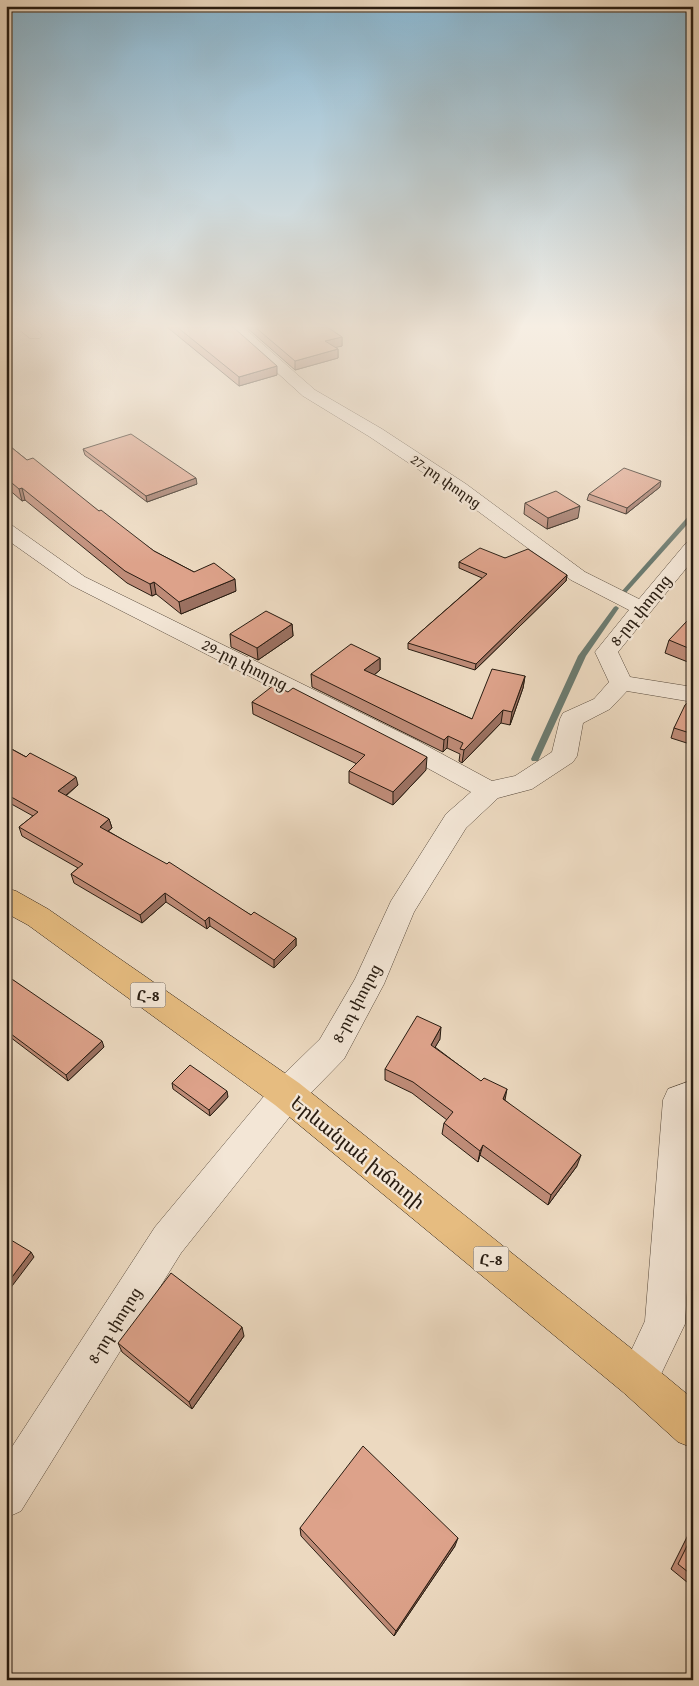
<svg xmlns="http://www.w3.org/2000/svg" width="699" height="1686" font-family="'Gentium Book Plus','Noto Serif Armenian',serif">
	<rect width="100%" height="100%" fill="#ecd9c0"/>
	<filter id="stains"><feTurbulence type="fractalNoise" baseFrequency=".004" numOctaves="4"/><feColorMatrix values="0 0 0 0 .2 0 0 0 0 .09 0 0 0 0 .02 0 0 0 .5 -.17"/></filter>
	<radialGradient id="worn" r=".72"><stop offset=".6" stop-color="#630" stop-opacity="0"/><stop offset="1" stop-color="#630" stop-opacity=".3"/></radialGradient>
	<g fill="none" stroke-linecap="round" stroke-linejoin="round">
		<g fill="#6c7b70" fill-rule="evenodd">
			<path d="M693 512V518L625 594H621V592L691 513Z"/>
			<path d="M616 606 619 608 586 656 539 759 538 761H532L531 759 578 656 614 607Z"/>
		</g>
		<g stroke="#594b3d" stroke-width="1">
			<g id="minor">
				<path d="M16 327H33L42 335 40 338H30Z"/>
				<path d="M227 327H243L315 390 382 429 466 484 585 572 639 599 686 543 693 541V560L618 652 630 677 693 687V702L627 691 610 709 583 723 577 756 573 762 532 789 498 798 466 828 414 912 384 984 344 1059 299 1105 181 1253 21 1511 6 1518V1456L155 1227 275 1083 320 1039 355 979 391 901 446 814 471 792 400 753 71 585 6 539V524L13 526 85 577 418 741 492 781 515 776 552 752 560 719 563 713 594 699 609 682 595 652 629 610 571 580 452 492 370 437 303 396Z"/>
				<path d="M693 1080V1177L685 1324 652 1393 638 1399 624 1393 618 1379 645 1321 663 1100 668 1089Z"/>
			</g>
		</g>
		<g stroke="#281c11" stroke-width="1">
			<path id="primary" d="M6 888 16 891 48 909 299 1083 652 1365 693 1399V1448L678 1442 624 1393 275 1105 28 925 6 913Z"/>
		</g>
		<use href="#minor" fill="#f3e6d6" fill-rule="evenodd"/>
		<use href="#primary" fill="#e6bc80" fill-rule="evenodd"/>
	</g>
	<g fill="#be8b77" stroke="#281c11">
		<path d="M167 327H233L277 375 239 386Z"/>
		<path d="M246 327H327L342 337V346L335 347 338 349V358L295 370Z"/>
		<path d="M6 443 27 460 154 551 194 572 236 591 181 614 156 594 152 596 127 583 25 500 22 501 6 487Z"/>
		<path d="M83 449 197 484 147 502 85 455Z"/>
		<path d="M660 487 626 514 587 500 589 494Z"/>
		<path d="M525 503 578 518 547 529 524 514Z"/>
		<path d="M505 558 567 575 566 581 475 670 408 649V643L482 578 459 568V562Z"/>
		<path d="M693 623V664L665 653 669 640Z"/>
		<path d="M292 624 293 636 258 660 231 647 230 634Z"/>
		<path d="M380 658V670L374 675 472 719 525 676 523 688 510 725 501 723 462 763 459 761 460 754 447 748 443 752 312 687 311 674Z"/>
		<path d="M693 698V745L671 738 674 728Z"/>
		<path d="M252 702 426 770 393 805 349 783V771L357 764 253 714Z"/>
		<path d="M6 746 78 785 66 796 109 819 112 828 108 831 251 915 296 938V946L274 968 210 926 207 929 166 902 142 923 74 883 71 874 78 868 22 836 19 827 33 816 6 801Z"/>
		<path d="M6 975 104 1047 68 1081 10 1037 6 1040Z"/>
		<path d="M440 1039 435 1047 505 1100 577 1166 548 1205 480 1155 478 1162 442 1134 444 1123 447 1120 412 1093 385 1080V1069Z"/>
		<path d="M172 1083 228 1097 210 1116 173 1089Z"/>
		<path d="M244 1336 192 1409 122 1352 118 1343Z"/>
		<path d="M693 1525V1587L671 1569Z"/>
		<path d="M300 1528 455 1546 394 1636 301 1536Z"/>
	</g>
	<g fill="#9b7161" stroke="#281c11">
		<path d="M342 337V346L325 350V341Z"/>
		<path d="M338 349V358L295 370V361Z"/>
		<path d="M277 366V375L239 386V377Z"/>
		<path d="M196 478 197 484 147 502 146 496Z"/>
		<path d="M661 481 660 487 626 514 627 508Z"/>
		<path d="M22 488 25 500 22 501 19 489Z"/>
		<path d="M580 506 578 518 547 529 548 518Z"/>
		<path d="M567 575 566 581 475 670 476 664Z"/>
		<path d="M235 579 236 591 181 614 179 602Z"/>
		<path d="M154 582 156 594 152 596 150 584Z"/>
		<path d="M292 624 293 636 258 660 257 648Z"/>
		<path d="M380 658V670L364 683V670Z"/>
		<path d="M525 676 523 688 510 725 512 712Z"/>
		<path d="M503 710 501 723 462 763 464 750Z"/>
		<path d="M448 736 447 748 443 752 444 740Z"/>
		<path d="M427 757 426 770 393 805V792Z"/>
		<path d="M76 777 78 785 60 800 58 791Z"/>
		<path d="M109 819 112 828 103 835 100 827Z"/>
		<path d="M165 893 166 902 142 923 140 915Z"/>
		<path d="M209 917 210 926 207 929 205 921Z"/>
		<path d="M296 938V946L274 968V960Z"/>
		<path d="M441 1027 440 1039 430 1056 431 1045Z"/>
		<path d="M7 1031 10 1037 6 1040V1032Z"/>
		<path d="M102 1041 104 1047 68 1081 66 1075Z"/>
		<path d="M507 1089 505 1100 503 1099Z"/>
		<path d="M227 1091 228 1097 210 1116 209 1110Z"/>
		<path d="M483 1145 480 1155 478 1162 480 1151Z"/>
		<path d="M581 1155 577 1166 548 1205 551 1195Z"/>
		<path d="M31 1252 34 1257 6 1294V1285Z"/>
		<path d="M242 1327 244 1336 192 1409 189 1402Z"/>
		<path d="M458 1538 455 1546 394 1636 396 1631Z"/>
	</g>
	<g fill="#dda28a" stroke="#281c11">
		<path d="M177 327H233L277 366 239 377Z"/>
		<path d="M255 327H327L342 337 325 341 338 349 295 361Z"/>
		<path d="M131 434 196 478 146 496 83 449Z"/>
		<path d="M6 443 27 460 33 458 99 511 101 510 154 551 194 572 214 563 235 579 179 602 154 582 150 584 125 571 22 488 19 489 6 478Z"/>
		<path d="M624 468 661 481 627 508 589 494Z"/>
		<path d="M556 491 580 506 548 518 525 503Z"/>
		<path d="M480 548 505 558 528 549 567 575 476 664 408 643 487 574 459 562Z"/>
		<path d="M266 611 292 624 257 648 230 634Z"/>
		<path d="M687 621 693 623V650L669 640Z"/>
		<path d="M351 644 380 658 364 670 472 719 492 669 525 676 512 712 503 710 464 750 460 749 463 743 448 736 444 740 311 674Z"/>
		<path d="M274 685 288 692 293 688 427 757 393 792 349 771 365 755 252 702Z"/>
		<path d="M693 698V734L674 728 685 705Z"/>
		<path d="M6 746 26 757 30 753 76 777 58 791 109 819 100 827 167 864 169 862 251 915 254 912 296 938 274 960 209 917 205 921 165 893 140 915 71 874 83 864 19 827 38 812 6 794Z"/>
		<path d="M6 975 102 1041 66 1075 7 1031 6 1032Z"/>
		<path d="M417 1016 441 1027 431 1045 481 1081 484 1078 507 1089 503 1099 581 1155 551 1195 483 1145 480 1151 444 1123 453 1112 413 1082 385 1069Z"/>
		<path d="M190 1065 227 1091 209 1110 172 1083Z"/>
		<path d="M6 1237 31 1252 6 1285Z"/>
		<path d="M171 1273 242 1327 189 1402 118 1343Z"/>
		<path d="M363 1446 458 1538 396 1631 300 1528Z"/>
		<path d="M693 1534V1576L678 1564Z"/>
	</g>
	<linearGradient id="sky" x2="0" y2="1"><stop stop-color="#88b6d1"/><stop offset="0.58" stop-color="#f6eee3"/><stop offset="1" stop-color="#f6eee3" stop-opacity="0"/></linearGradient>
	<rect width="699" height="563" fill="url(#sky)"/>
	<g text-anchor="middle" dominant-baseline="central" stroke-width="4.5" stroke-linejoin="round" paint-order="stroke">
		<g font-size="14" fill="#281c11" stroke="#f3e6d6">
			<text transform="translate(446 481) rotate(35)">27-րդ փողոց</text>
		</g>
		<g fill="#f3e6d6" stroke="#65594c" stroke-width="1">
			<rect x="130.5" y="982.5" width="35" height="25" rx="4"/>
			<rect x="473.5" y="1246.5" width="35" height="25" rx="4"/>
		</g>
		<g font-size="15" font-weight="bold" fill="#281c11">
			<text x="148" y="995">Հ-8</text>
			<text x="491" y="1259">Հ-8</text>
		</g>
		<g font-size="16" fill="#281c11" stroke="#f3e6d6">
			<text transform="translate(640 610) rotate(-51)">8-րդ փողոց</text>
			<text transform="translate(245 664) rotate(27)">29-րդ փողոց</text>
			<text transform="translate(356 1003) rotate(-62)">8-րդ փողոց</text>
			<text transform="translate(114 1325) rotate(-58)">8-րդ փողոց</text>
		</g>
		<g font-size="19" fill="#281c11" stroke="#f3e6d6">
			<text transform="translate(358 1152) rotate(39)">Երևանյան խճուղի</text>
		</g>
	</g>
	<rect width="699" height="1686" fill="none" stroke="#ecd9c0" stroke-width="25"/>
	<rect x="8" y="8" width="684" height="1671" fill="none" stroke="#281c11" stroke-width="2.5"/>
	<rect x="12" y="12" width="674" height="1661" fill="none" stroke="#281c11"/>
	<rect width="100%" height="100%" filter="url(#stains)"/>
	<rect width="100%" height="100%" fill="url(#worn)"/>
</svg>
